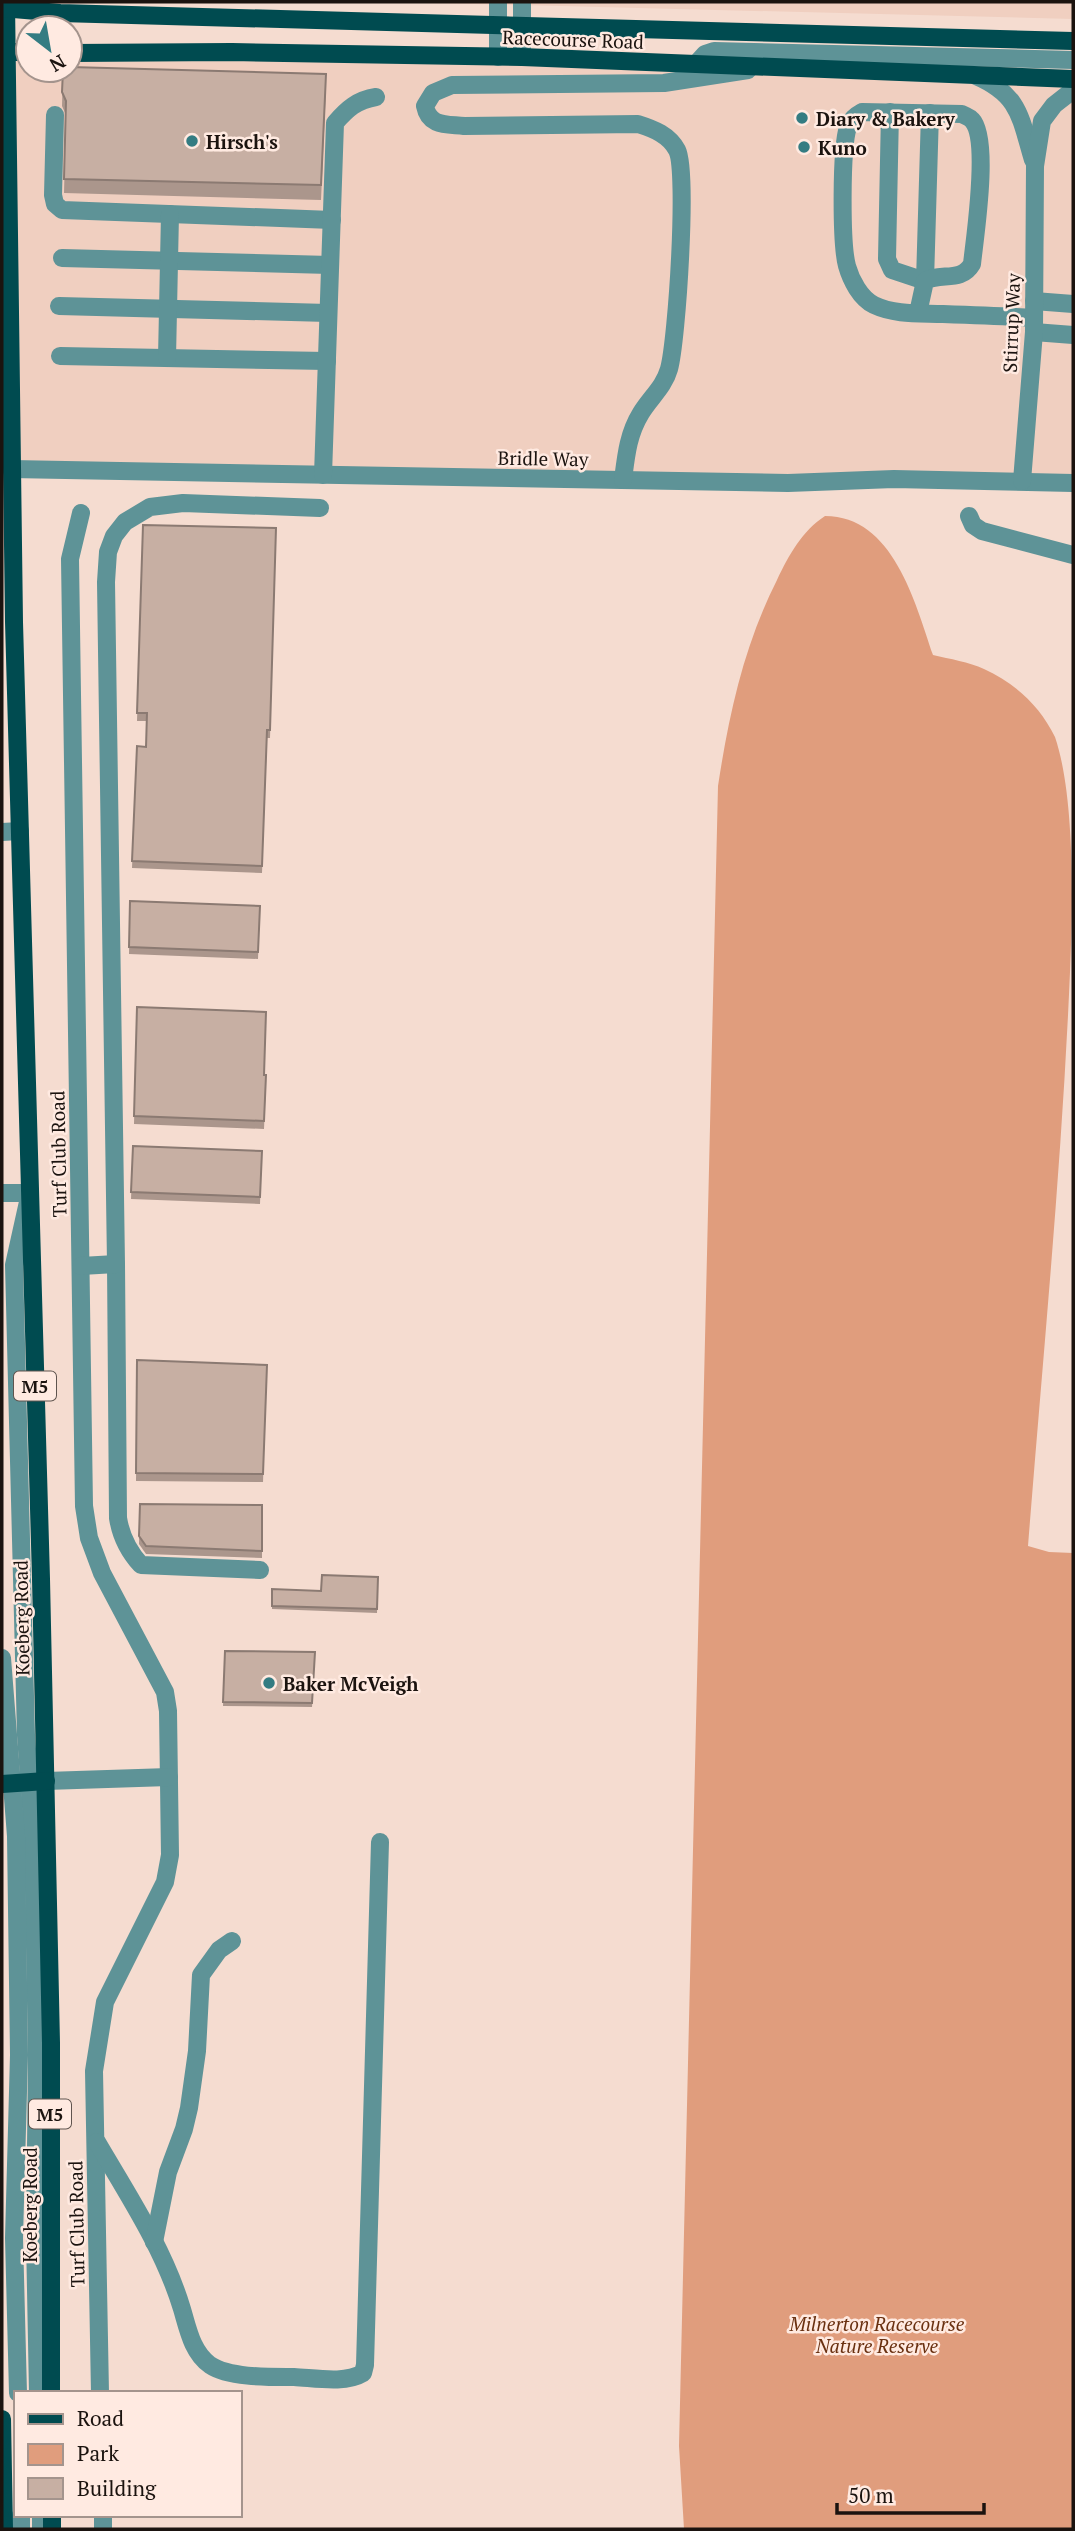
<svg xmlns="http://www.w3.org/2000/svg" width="1075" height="2531" font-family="'PT Serif',serif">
	<rect width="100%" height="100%" fill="#f5dcd0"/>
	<g fill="#f0cfc0">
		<path d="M376 2H1073V19L522 5Z"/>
		<path d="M6 52H28V70H70V53L1073 79V483L11 469Z"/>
	</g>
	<path fill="#e09d7d" d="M825 516C893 516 915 602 933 655 950 659 969 662 984 669 1015 683 1040 706 1055 737 1075 796 1073 904 1070 972 1062 1163 1043 1355 1028 1546L1049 1552 1073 1553V2529H684L679 2446 718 786C729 714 744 645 777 580 789 555 802 531 825 516Z"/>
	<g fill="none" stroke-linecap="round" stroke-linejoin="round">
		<g stroke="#5e9397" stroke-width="18">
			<path d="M522 2V57"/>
			<path d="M498 57V2"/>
			<path d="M695 65 705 54 714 51 1073 60"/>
			<path d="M976 76C1020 95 1020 117 1033 160"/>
			<path d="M890 112 887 259 892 270 925 281 930 113"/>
			<path d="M55 115 53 195 55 204 62 210 332 220"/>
			<path d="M62 258 330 265"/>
			<path d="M1034 301 1073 304"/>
			<path d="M59 306 328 313"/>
			<path d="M918 313 925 281C941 272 961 283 972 264 975 236 990 139 972 120 969 117 965 116 962 114L862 112C855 116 851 119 848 127 841 148 841 244 847 266 851 280 860 298 874 305 895 315 920 313 943 314 973 315 1003 316 1034 318"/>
			<path d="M1034 332 1073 335"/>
			<path d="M60 356 327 361"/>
			<path d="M167 358 170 214"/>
			<path d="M11 469 788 483 894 479 1073 483"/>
			<path d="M323 475 335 123C347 109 357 100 376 97"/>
			<path d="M623 480C626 456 628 434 641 413 650 398 664 387 669 369 677 340 688 171 677 150 669 135 654 129 638 124L464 126C447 124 429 127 425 106L433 93 452 85 664 83 748 70"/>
			<path d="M1022 481 1034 332 1035 166 1042 121 1054 105 1073 90"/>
			<path d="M81 513 70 559 84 1506 89 1538 102 1573 165 1692 168 1711 170 1855 165 1882 105 2002 94 2071 100 2393"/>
			<path d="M969 516 973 525 982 531 1073 555"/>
			<path d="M2 832 20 831"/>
			<path d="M2 1193H30L14 1265 26 1735 33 1835 37 2056 35 2238 38 2393"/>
			<path d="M116 1264 118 1518C121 1537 129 1552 141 1565L260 1570"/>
			<path d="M81 1266 116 1264 106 582 108 552 114 536 125 522 150 507 183 503 320 508"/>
			<path d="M2 1658 16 1836 19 2055 14 2238 18 2393"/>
			<path d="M46 1781 169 1777"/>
			<path d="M97 2142C128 2195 164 2249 182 2309 188 2329 192 2352 210 2365 229 2378 271 2377 294 2377 315 2378 345 2384 363 2373L365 2365 380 1842"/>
			<path d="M154 2242 168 2172 184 2129 189 2108 197 2051 201 1975 219 1950 232 1941"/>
			<path d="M21 2515V2529"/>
			<path d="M41 2515V2529"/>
			<path d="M103 2515V2529"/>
		</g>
		<g stroke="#004b50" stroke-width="18">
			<path d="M6 2 14 622 41 1579 51 2043V2393"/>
			<path d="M2 8 60 13 1073 41"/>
			<path d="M2 52H28"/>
			<path d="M70 53 232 52 522 57 1073 79"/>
			<path d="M2 1784 46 1781"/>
			<path d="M2 2419 4 2529"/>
			<path d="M52 2515V2529"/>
		</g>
	</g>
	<g fill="#ab968c">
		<path d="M63 70 326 88 321 200 64 193 66 115 62 106Z"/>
		<path d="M143 525 276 528 270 738H267L262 873 132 868 137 746 146 747 147 721H137Z"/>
		<path d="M130 901 260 906 258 959 129 954Z"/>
		<path d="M137 1007 264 1075 266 1083 264 1129 134 1124Z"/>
		<path d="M133 1146 262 1151 260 1204 131 1199Z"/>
		<path d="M137 1360 267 1365 263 1482 136 1481Z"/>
		<path d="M140 1504 262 1505V1558L146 1554 139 1544Z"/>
		<path d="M378 1577 377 1613 272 1609V1589L321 1591Z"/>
		<path d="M225 1651 315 1652 312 1707 223 1706Z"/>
	</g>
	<g fill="#c7afa3" stroke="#8b7a72" stroke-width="2">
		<path d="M70 67 326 74 321 185 64 179 66 101 62 92 63 70H70Z"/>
		<path d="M143 525 276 528 270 730H267L262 866 132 861 137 746 146 747 147 713H137Z"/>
		<path d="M130 901 260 906 258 952 129 947Z"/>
		<path d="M137 1007 266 1012 264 1075H266L264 1121 134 1116Z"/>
		<path d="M133 1146 262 1151 260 1197 131 1192Z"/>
		<path d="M137 1360 267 1365 263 1474 136 1473Z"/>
		<path d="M140 1504 262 1505V1551L146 1546 139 1536Z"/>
		<path d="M322 1575 378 1577 377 1609 272 1606V1589L321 1591Z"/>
		<path d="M225 1651 315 1652 312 1703 223 1702Z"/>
	</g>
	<g fill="#347c82" stroke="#ffeae1" stroke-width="2.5">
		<circle cx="802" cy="118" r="7"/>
		<circle cx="192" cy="141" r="7"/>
		<circle cx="804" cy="147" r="7"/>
		<circle cx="269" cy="1683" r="7"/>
	</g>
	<g text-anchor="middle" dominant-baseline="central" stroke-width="5" stroke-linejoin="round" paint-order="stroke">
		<g fill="#ffeae1" stroke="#5f544e" stroke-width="2">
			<rect x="14" y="1371.5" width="42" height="29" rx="5"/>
			<rect x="29" y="2099.5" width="42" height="29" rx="5"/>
		</g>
		<g font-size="18" font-weight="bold" fill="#1b130f">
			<text x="35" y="1386">M5</text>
			<text x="50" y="2114">M5</text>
		</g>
		<g font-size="19" fill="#1b130f" stroke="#ffeae1">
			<text transform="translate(573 39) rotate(2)">Racecourse Road</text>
			<text transform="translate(1011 323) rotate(-88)">Stirrup Way</text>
			<text transform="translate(543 458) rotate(1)">Bridle Way</text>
			<text transform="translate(58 1154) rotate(-91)">Turf Club Road</text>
			<text transform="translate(21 1618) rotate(-91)">Koeberg Road</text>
			<text transform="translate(29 2205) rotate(-90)">Koeberg Road</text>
			<text transform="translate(76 2224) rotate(-91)">Turf Club Road</text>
		</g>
		<g font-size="19" font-weight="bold" fill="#1b130f" stroke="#ffeae1" text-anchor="start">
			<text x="816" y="118">Diary &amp; Bakery</text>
			<text x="206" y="141">Hirsch's</text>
			<text x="818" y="147">Kuno</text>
			<text x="283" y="1683">Baker McVeigh</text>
		</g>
		<g font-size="19" font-style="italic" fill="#6a3010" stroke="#ffeae1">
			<text x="877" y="2323">Milnerton Racecourse<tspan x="877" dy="22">Nature Reserve</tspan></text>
		</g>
	</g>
	<rect width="1075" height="2531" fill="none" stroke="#1b130f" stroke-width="7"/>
	<rect x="14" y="2391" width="228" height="126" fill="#ffeae1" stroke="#a4948d" stroke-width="2"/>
	<rect x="28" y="2414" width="35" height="10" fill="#004b50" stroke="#a4948d" stroke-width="2"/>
	<text x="77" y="2426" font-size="21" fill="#1b130f">Road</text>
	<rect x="28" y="2444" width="35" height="21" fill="#e09d7d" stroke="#a4948d" stroke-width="2"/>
	<text x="77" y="2461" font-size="21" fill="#1b130f">Park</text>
	<rect x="28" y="2478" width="35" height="21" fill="#c7afa3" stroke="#a4948d" stroke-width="2"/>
	<text x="77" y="2496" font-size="21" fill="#1b130f">Building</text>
	<g transform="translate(49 49) rotate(149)"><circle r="33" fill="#ffeae1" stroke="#a4948d" stroke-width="2"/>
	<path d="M0-5L12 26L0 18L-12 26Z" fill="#347c82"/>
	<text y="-10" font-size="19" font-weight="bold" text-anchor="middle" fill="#1b130f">N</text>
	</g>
	<path d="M837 2503v10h147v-10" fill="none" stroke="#1b130f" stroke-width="3.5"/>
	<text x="848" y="2503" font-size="21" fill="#1b130f" stroke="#ffeae1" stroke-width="5" paint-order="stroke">50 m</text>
</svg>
